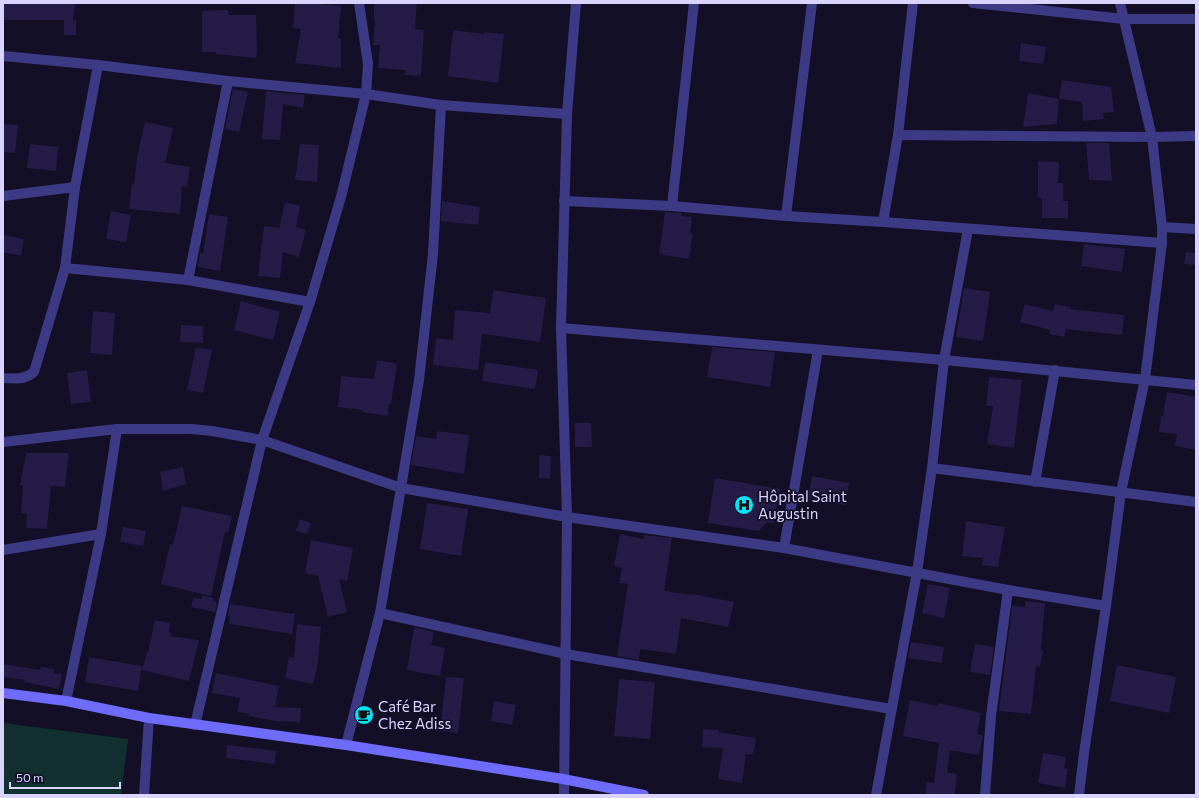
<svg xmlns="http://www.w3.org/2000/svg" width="1199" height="798" font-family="Commissioner,sans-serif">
	<rect width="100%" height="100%" fill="#130f26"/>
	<path fill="#12302f" d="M3 723 128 739 121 795H3Z"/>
	<g fill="#241b47">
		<path d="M3 3H75L73 20H76V35H64V20H3Z"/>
		<path d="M295 3H311L341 6 338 38 341 39V68L295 63 301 29 293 28Z"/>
		<path d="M374 3H417L415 29 424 30 421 76 405 75 406 70 378 68 380 45H373L375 20 374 21Z"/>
		<path d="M228 10 229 15H256L257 52 256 58 216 54V52H202V11Z"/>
		<path d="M453 30 484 34V32L504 34 498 83 448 76Z"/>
		<path d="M1021 43 1046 47 1043 64 1019 61Z"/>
		<path d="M1062 80 1111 87 1114 112 1103 113 1104 119 1083 121 1082 102 1059 99Z"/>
		<path d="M233 89 248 92 239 132 225 129Z"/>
		<path d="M266 91 305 95 303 108 283 104 280 140 262 139Z"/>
		<path d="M1028 93 1059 99 1057 124 1023 127Z"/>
		<path d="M145 122 173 128 165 163 190 167 187 187 182 186 180 214 129 209 132 184H134L137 158Z"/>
		<path d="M3 124 18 125 15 153 3 152Z"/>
		<path d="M1086 143H1109L1112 181 1089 180Z"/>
		<path d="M30 144 58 147 56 171 27 168Z"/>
		<path d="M300 144 319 145 317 182 295 180Z"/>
		<path d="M1038 161 1059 162 1058 183H1063V201H1068V218H1042V198H1038Z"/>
		<path d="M442 201 480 207 478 225 441 221Z"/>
		<path d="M285 202 300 206 296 227 306 230 299 257 283 252 280 278 258 276 264 226 279 228Z"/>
		<path d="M111 211 131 215 126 242 106 239Z"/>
		<path d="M665 212 682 213 681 216 692 217 690 234H693L689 259 659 254Z"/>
		<path d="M209 214 228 217 220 271 198 267 200 253 203 254Z"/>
		<path d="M3 235 24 239 21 256 3 252Z"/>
		<path d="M1084 244 1125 249 1122 272 1081 266Z"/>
		<path d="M1186 252 1196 253V265L1184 264Z"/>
		<path d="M964 288 990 292 983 341 956 337Z"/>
		<path d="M493 290 546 298 540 342 482 334 478 370 433 365 436 338 453 340 455 310 490 313Z"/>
		<path d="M241 301 280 312 273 340 234 330Z"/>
		<path d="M1025 304 1053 311 1055 304 1070 307V309L1124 315 1122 335 1066 329 1064 337 1049 334 1050 330 1020 322Z"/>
		<path d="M93 311 115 313 112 355 90 353Z"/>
		<path d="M181 325 203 326V343L180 342Z"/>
		<path d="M196 347 212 350 203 393 187 390Z"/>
		<path d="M712 347 775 352 770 387 707 377Z"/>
		<path d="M377 360 397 364 391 404H389L388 416 363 412V410L338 407 341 376 374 379Z"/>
		<path d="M485 362 538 370 535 389 482 381Z"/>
		<path d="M87 370 91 402 71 404 67 373Z"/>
		<path d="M989 377 1022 380 1014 448 987 444 993 406H986Z"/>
		<path d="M1167 392 1196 397V450L1175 446 1177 434 1159 432 1161 416H1163Z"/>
		<path d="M575 423H591L592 447H575Z"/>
		<path d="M437 431 469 435 464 474 411 465 416 436 436 439Z"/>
		<path d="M26 453H69L65 487 51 486 47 529 26 528 27 514 21 513 23 485H20Z"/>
		<path d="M539 455 551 456 550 479 539 478Z"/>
		<path d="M183 467 186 484 163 491 160 472Z"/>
		<path d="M812 476 849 483 845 505 808 498Z"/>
		<path d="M715 478 780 489 774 523 767 522 759 531 708 523Z"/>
		<path d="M427 503 468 509 461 556 420 549Z"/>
		<path d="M182 506 232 516 228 533 225 532 211 596 161 584 170 544 173 545Z"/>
		<path d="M300 519 311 523 307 534 296 531Z"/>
		<path d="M966 521 1005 527 998 567 982 565 983 558 962 556Z"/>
		<path d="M123 527 146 531 143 546 120 542Z"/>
		<path d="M620 534 643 539 644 535 672 538 664 591 693 595V594L734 602 728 627 681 618 676 654 640 649 639 660 617 656 628 584 619 583 622 568 614 566Z"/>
		<path d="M311 540 353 548 347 581 339 579 347 612 328 617 318 576 305 573Z"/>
		<path d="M928 584 950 588 944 618 922 613Z"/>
		<path d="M202 595 214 598 213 601 217 602 215 612 191 607 193 598 202 599Z"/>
		<path d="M1025 601 1045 603 1041 650H1043L1040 667 1036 666 1031 714 999 711 1012 606 1025 607Z"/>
		<path d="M230 604 295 614 292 634 229 624 230 616 228 615Z"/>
		<path d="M155 620 170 623 169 633H171L170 636 199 640 189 681 142 670 147 652H148Z"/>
		<path d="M297 624 321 627 318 663 313 684 285 678 289 657 294 658Z"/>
		<path d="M414 627 434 632 431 645 445 648 440 676 407 670Z"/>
		<path d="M911 642 944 647 942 663 908 658Z"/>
		<path d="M975 644 994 647 990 675 970 672Z"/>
		<path d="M89 657 142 666 138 691 85 682Z"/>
		<path d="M3 664 40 670 41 667 54 669V673L62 674 59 689 24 682 25 680 3 677Z"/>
		<path d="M1117 665 1176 677 1169 713 1110 701Z"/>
		<path d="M216 673 279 686 275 707 301 708 300 722 275 721 249 716V714L237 712 240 698 212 693Z"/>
		<path d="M446 677 464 678 458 733 440 731Z"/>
		<path d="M619 679 655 682 650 739 614 736Z"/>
		<path d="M910 700 938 706V703L981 713 977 734 983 735 979 755 950 750 947 772 957 774 955 795H925L927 782 934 783 939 743 903 736Z"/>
		<path d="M494 701 516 705 512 725 491 721Z"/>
		<path d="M703 729 718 730V732L756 738 753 755 746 754 742 783 718 779 723 748 702 747Z"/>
		<path d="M227 745 276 751 275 764 226 758Z"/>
		<path d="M1043 753 1066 757 1064 768 1068 769 1065 788 1038 783Z"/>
	</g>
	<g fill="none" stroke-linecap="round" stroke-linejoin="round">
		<g stroke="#3d3a85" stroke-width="10">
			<path d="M973 3 1124 19H1196"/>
			<path d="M3 56 98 65 228 81 366 94 441 105 567 114"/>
			<path d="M898 135 1152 137 1196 136"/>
			<path d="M3 196 75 187"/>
			<path d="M564 201 672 206 786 216 883 222 1162 243"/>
			<path d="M672 206 694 3"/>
			<path d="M786 216 812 3"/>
			<path d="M883 222 898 135 913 3"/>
			<path d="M1162 227 1196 229"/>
			<path d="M65 268 188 280 310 302"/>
			<path d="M188 280 228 81"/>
			<path d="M561 328 944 360 1196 385"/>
			<path d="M3 378C16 379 24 380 34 372L65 268 75 187 98 65"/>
			<path d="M3 442 117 429H192L212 431 262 440 401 488 567 517 784 548 1008 590 1106 606"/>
			<path d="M932 468 1196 502"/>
			<path d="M1035 482 1055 370"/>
			<path d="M784 548 818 350"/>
			<path d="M3 550 101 534"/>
			<path d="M380 613 566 654 891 709"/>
			<path d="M66 701 101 534 117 429"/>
			<path d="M195 725 262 440 310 302 341 197 366 94 368 64 359 3"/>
			<path d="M346 745 380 613 419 380 433 254 441 105"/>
			<path d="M144 795 149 718"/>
			<path d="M564 795 567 517 561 328 567 114 576 3"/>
			<path d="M876 795 917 572 932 468 944 360 968 229"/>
			<path d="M985 795 991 716 1008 590"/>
			<path d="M1079 795 1084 753 1106 606 1121 492 1145 379 1162 243V227L1152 137 1120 3"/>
		</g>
		<path stroke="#6f6bff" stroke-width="10" d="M3 693 66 701 149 718 346 745 563 779 644 795"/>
	</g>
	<defs>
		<g id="hospital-disc" transform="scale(1)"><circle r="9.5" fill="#00e5ff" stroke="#130f26"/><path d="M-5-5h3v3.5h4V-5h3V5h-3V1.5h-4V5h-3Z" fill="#111"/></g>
		<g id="cafe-disc" transform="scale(1)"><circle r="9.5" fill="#00e5ff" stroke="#130f26"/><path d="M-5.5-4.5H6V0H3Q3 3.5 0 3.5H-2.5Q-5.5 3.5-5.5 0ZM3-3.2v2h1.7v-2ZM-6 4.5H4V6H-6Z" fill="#111"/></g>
	</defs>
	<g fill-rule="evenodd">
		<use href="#hospital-disc" x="744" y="505"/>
		<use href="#cafe-disc" x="364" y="715"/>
	</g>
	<g text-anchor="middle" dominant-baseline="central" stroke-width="3.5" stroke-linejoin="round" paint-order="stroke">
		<g font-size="15" fill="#d9d4ff" stroke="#130f26" text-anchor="start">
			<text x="758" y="496">Hôpital Saint<tspan x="758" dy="17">Augustin</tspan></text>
			<text x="378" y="706">Café Bar<tspan x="378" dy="17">Chez Adiss</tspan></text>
		</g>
	</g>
	<rect width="1199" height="798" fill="none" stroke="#d9d4ff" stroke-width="8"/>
	<path d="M10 782v6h110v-6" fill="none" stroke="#d9d4ff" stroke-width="2"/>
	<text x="16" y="782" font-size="12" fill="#d9d4ff" stroke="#130f26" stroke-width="3" paint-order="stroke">50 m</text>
</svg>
